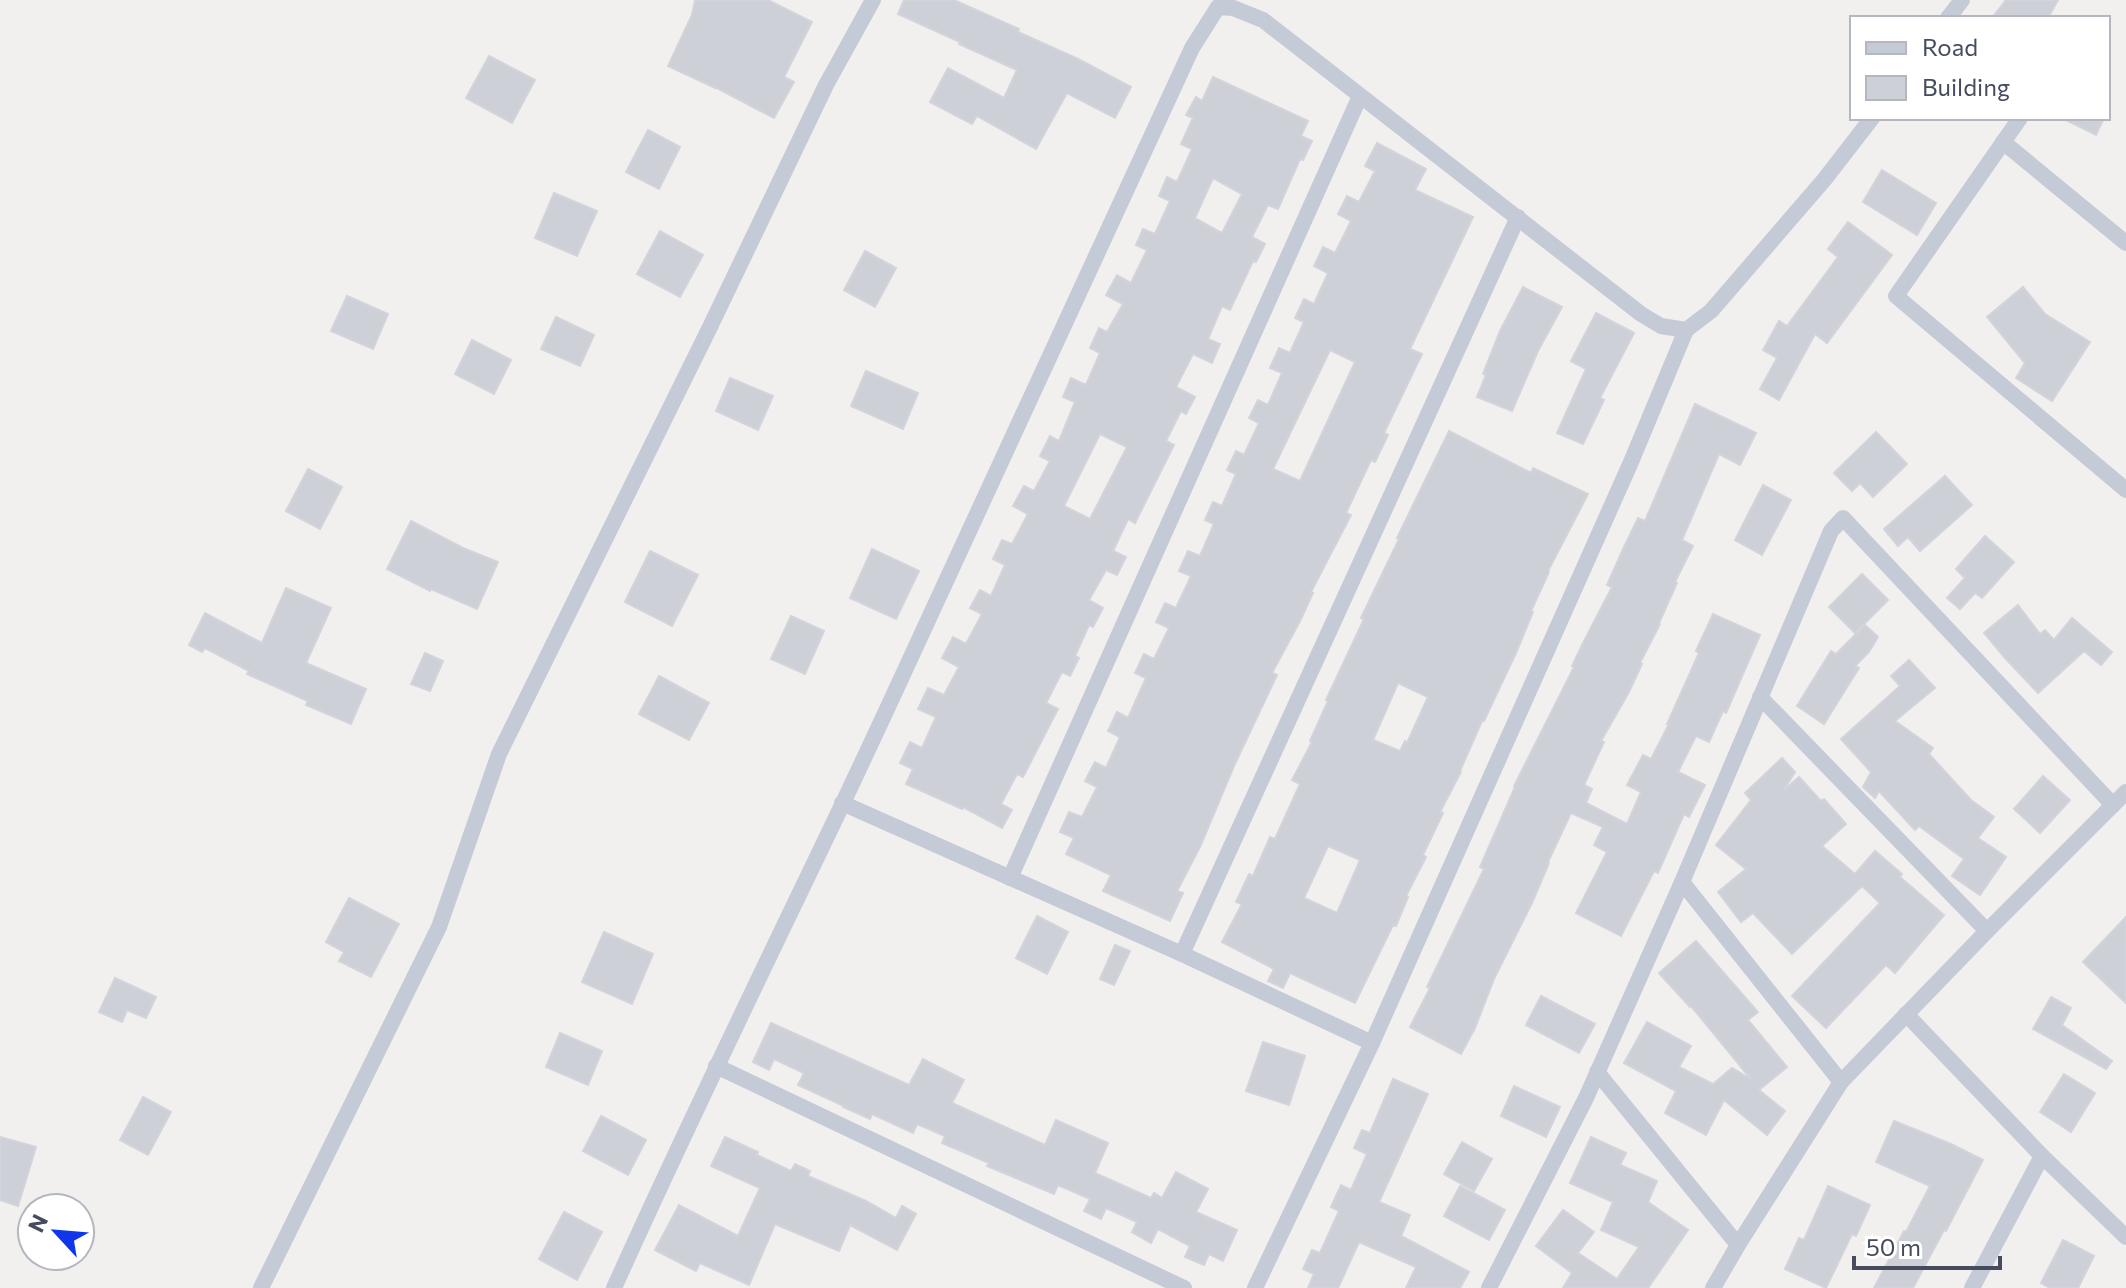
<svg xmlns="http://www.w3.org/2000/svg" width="2126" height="1288" font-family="Commissioner,sans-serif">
	<rect width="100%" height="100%" fill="#f2f0ef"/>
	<g fill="#ced0d7" stroke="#d3d3db" stroke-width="2" fill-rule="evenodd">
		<path d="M695 0H768L812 22 784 77 794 82 774 118 715 87V88L668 66 692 15Z"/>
		<path d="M904 0H954L1019 29 1018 32 1078 59 1131 87 1115 118 1067 93 1036 149 977 116 972 124 930 102 948 68 1004 98 1017 70 959 44 960 42 898 14Z"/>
		<path d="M2006 0H2058L2048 18H1992Z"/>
		<path d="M489 56 535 80 512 123 466 98Z"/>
		<path d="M1213 77 1308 121 1301 136 1312 141 1303 160 1300 159 1278 209 1268 205 1252 237 1265 244 1256 262 1253 261 1230 310 1222 306 1208 339 1220 344 1212 363 1193 354 1176 387 1195 397 1186 414 1181 411 1166 441 1174 445 1135 523 1128 519 1113 551 1126 557 1117 575 1106 570 1089 600 1103 608 1093 627 1089 625 1075 656 1079 658 1070 676 1062 672 1046 703 1058 709 1023 777 1017 774 1001 804 1012 810 1002 828 963 807 962 809 906 784 913 769 900 763 910 742 922 748 936 717 918 709 928 688 944 695 959 667 942 658 953 637 966 644 982 614 970 608 980 590 991 596 1005 565 993 559 1002 540 1012 544 1028 514 1013 506 1024 486 1034 491 1050 461 1040 456 1050 436 1059 441 1075 402 1063 397 1071 378 1086 385 1100 353 1090 348 1099 328 1107 332 1123 304 1106 295 1117 275 1131 283 1147 250 1136 245 1143 229 1155 234 1170 201 1159 196 1167 177 1177 182 1192 149 1181 144 1193 118 1186 115 1196 97 1202 101ZM1213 178 1242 194 1222 233 1195 218ZM1100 434 1127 447 1090 519 1064 506Z"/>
		<path d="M2062 118H2104L2096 135Z"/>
		<path d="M648 130 680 147 659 189 626 172Z"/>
		<path d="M1377 143 1426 169 1415 190 1473 217 1410 349 1422 354 1384 433 1388 435 1375 462 1371 460 1346 513 1351 515 1311 592 1313 593 1300 621 1272 673 1277 675 1234 766 1200 847 1177 891 1183 893 1170 921 1103 891 1111 875 1066 854 1074 838 1060 832 1069 812 1082 817 1097 787 1085 781 1095 762 1106 768 1120 737 1108 731 1117 712 1128 718 1146 678 1135 673 1144 654 1154 659 1169 628 1156 622 1165 603 1176 608 1191 576 1179 571 1188 551 1200 556 1214 524 1205 520 1213 502 1222 506 1236 474 1227 470 1236 451 1244 455 1259 423 1249 418 1258 400 1268 405 1282 373 1270 368 1279 348 1290 353 1304 322 1295 318 1304 299 1314 304 1328 273 1314 266 1323 247 1335 253 1351 221 1338 214 1347 196 1359 202 1375 171 1365 166ZM1330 350 1355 362 1300 481 1273 469Z"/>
		<path d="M1882 170 1936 203 1917 235 1863 202Z"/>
		<path d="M554 193 597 211 577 256 535 238Z"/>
		<path d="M1848 222 1892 255 1827 343 1815 334 1779 400 1760 389 1777 358 1763 350 1779 321 1787 326 1838 257 1828 249Z"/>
		<path d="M660 231 703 255 680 297 637 274Z"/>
		<path d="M865 251 896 268 875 307 844 290Z"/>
		<path d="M1523 287 1562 307 1538 351 1512 411 1477 397 1486 375 1483 374 1500 331Z"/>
		<path d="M2023 287 2045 314 2090 342 2052 401 2016 378 2025 363 1987 317Z"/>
		<path d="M347 296 388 314 373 349 331 331Z"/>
		<path d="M1596 313 1634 333 1600 398 1604 400 1583 444 1557 433 1586 369 1571 361Z"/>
		<path d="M556 317 594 335 580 366 541 349Z"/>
		<path d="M472 340 511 360 494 394 455 374Z"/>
		<path d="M866 371 918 393 903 429 851 406Z"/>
		<path d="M730 378 773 396 758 430 716 411Z"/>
		<path d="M1695 404 1756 433 1740 465 1719 454 1682 540 1693 546 1675 582 1677 583 1659 623 1660 624 1640 663 1642 664 1629 692 1601 741 1604 742 1584 785 1592 789 1586 803 1627 824 1641 792 1627 785 1643 755 1651 759 1669 724H1667L1699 653 1696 651 1713 614 1760 635 1726 713 1723 711 1709 742 1696 736 1678 772 1705 785 1689 817 1684 814 1658 873 1654 871 1621 936 1576 913 1607 852 1594 845 1603 827 1571 813 1548 862 1549 863 1532 903 1494 979 1475 1028 1461 1054 1410 1027 1430 988 1427 987 1484 869 1480 867 1515 787 1514 786 1574 667 1572 666 1583 643 1612 587 1607 585 1624 547 1638 518 1645 521Z"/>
		<path d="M1449 431 1531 473 1533 468 1588 494 1548 571 1549 572 1531 611 1533 612 1516 653 1484 721H1482L1460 771 1461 772 1440 812 1443 813 1423 855 1426 857 1406 896 1408 897 1396 926 1393 925 1355 1003 1290 973 1283 988 1268 981 1274 969 1222 942 1242 904 1236 902 1249 874 1253 876 1270 837 1275 839 1300 784 1292 780 1312 742 1310 741 1328 701 1326 700 1364 619 1361 618 1399 539 1397 538ZM1398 683 1428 697 1407 743 1405 741 1400 751 1373 740ZM1328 846 1360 860 1337 913 1304 898Z"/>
		<path d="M1876 432 1907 464 1873 497 1860 483 1852 491 1834 473Z"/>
		<path d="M308 469 342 487 320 529 286 511Z"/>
		<path d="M1945 476 1972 505 1920 551 1908 537 1898 546 1884 529Z"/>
		<path d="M1763 485 1791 500 1762 555 1735 540Z"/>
		<path d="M411 521 463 548 498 562 477 609 431 589 430 591 387 569Z"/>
		<path d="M1985 536 2014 562 1982 598 1975 593 1960 609 1947 598 1965 578 1956 569Z"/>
		<path d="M872 549 919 571 896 619 850 598Z"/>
		<path d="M650 551 698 575 672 626 625 602Z"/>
		<path d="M1862 574 1888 600 1855 633 1829 607Z"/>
		<path d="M286 588 331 608 306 663 366 689 351 724 306 705 308 701 247 674 249 671 205 648 202 652 189 645 205 613 262 643Z"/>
		<path d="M2018 605 2040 634 2045 630 2054 640 2072 618 2112 652 2101 665 2084 651 2038 693 2005 658 1984 633Z"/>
		<path d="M791 616 824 631 805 674 771 659Z"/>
		<path d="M1865 625 1878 637 1869 652 1855 666 1859 668 1824 724 1797 706 1831 651 1836 654Z"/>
		<path d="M425 653 443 661 430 691 411 684Z"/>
		<path d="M1909 660 1935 688 1895 721 1933 748 1929 754 1971 800 1994 817 1978 838 2006 857 1980 895 1952 876 1964 859 1919 826 1915 830 1879 791 1875 798 1863 787 1871 772 1841 739 1900 686 1891 676Z"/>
		<path d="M659 676 709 703 689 740 639 714Z"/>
		<path d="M1782 758 1795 772 1783 791 1799 777 1821 801 1824 799 1846 824 1822 846 1855 874 1875 851 1902 874 1900 877 1944 915 1895 973 1886 965 1826 1028 1792 996 1880 903 1862 886 1792 954 1753 913 1741 922 1718 892 1746 869 1716 845 1751 800 1745 793Z"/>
		<path d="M2043 776 2070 800 2040 833 2014 809Z"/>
		<path d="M349 898 399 924 371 977 339 961 344 952 326 942Z"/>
		<path d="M1037 916 1068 932 1047 974 1016 958Z"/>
		<path d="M2126 917V1003L2083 962Z"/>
		<path d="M604 932 653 954 632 1004 582 982Z"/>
		<path d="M1696 941 1758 1012 1748 1020 1787 1067 1759 1090 1785 1111 1767 1135 1724 1100 1706 1135 1665 1113 1676 1091 1624 1063 1647 1022 1691 1046 1679 1067 1713 1084 1732 1068 1751 1079 1691 1006 1690 1007 1659 973Z"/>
		<path d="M1115 945 1130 951 1114 985 1100 979Z"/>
		<path d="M115 978 156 997 146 1018 127 1010 122 1022 99 1012Z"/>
		<path d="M1541 996 1595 1024 1579 1053 1526 1025Z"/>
		<path d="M2051 997 2071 1008 2062 1025 2112 1061 2106 1069 2033 1029Z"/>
		<path d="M771 1023 909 1085 923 1059 964 1080 952 1103 1045 1145 1056 1120 1108 1143 1095 1173 1151 1198 1154 1193 1162 1198 1176 1172 1208 1189 1196 1212 1237 1230 1223 1261 1209 1254 1204 1265 1185 1257 1190 1246 1158 1229 1151 1243 1132 1232 1137 1222 1106 1208 1101 1219 1084 1211 1090 1199 1058 1185 1054 1194 987 1166 989 1163 942 1143 945 1136 917 1124 913 1133 872 1114 870 1119 843 1107 844 1106 798 1085 804 1073 774 1059 769 1070 753 1062Z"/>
		<path d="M560 1033 602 1051 588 1085 546 1067Z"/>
		<path d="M1263 1042 1305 1056 1289 1105 1246 1091Z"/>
		<path d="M2064 1074 2095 1093 2071 1132 2040 1112Z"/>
		<path d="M1393 1079 1428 1094 1379 1202 1410 1215 1401 1236 1469 1272 1460 1288H1406L1416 1267 1359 1242 1338 1288H1308L1314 1274 1303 1269 1312 1250 1320 1253 1339 1211 1331 1207 1341 1185 1351 1190 1367 1154 1354 1148 1362 1130 1370 1133Z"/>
		<path d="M1514 1086 1560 1107 1546 1137 1501 1116Z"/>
		<path d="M143 1097 171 1112 148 1155 120 1140Z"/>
		<path d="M601 1116 646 1140 628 1175 583 1151Z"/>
		<path d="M1894 1121 1951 1144 1983 1160 1946 1231 1944 1230 1913 1288H1874L1904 1231 1906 1232 1930 1186 1876 1162Z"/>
		<path d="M0 1137 36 1147 18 1206 0 1200Z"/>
		<path d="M725 1137 758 1152 757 1155 791 1171 795 1164 810 1171 808 1176 866 1201 896 1218 902 1206 916 1214 897 1250 850 1225 839 1251 775 1224 749 1285 700 1263 696 1271 655 1250 679 1205 738 1236 760 1188 711 1166Z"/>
		<path d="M1591 1137 1626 1153 1620 1165 1657 1181 1648 1202 1688 1230 1648 1288H1563L1572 1273 1536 1246 1563 1210 1594 1232 1578 1253 1617 1279 1639 1247 1601 1230 1613 1202 1570 1183Z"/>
		<path d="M1462 1142 1492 1159 1474 1191 1444 1174Z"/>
		<path d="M1460 1186 1505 1210 1489 1240 1444 1216Z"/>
		<path d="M1828 1186 1870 1205 1856 1236 1852 1234 1826 1288 1785 1269 1799 1238 1804 1240Z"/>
		<path d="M564 1212 602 1232 577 1280 539 1259Z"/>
		<path d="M2063 1240 2094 1256 2078 1288H2050L2041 1283Z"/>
	</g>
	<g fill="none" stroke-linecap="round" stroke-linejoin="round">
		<g stroke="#c5cad7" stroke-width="16">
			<path d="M1948 18 1962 0"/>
			<path d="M2020 118 1896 296 2126 490"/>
			<path d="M2003 142 2126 243"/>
			<path d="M1760 697 1987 931"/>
			<path d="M842 803 1182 954 1372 1043"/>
			<path d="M1010 878 1360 96"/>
			<path d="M1682 882 1841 1082"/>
			<path d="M1182 954 1518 217"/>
			<path d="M1906 1014 2042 1156 2126 1237"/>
			<path d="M716 1066 1184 1288"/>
			<path d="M1597 1072 1738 1245"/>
			<path d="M261 1288 439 927 499 754 710 327 826 85 873 0"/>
			<path d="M614 1288C687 1125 766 964 843 803 961 552 1077 300 1192 48L1218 7 1233 8 1263 20 1641 314 1661 326 1686 330 1711 311 1824 180 1872 118"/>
			<path d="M1255 1288 1372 1043 1631 462 1686 330"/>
			<path d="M1489 1288 1586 1098 1682 882 1831 531 1843 518 2113 805"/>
			<path d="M1713 1288 1738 1245 1841 1082 1987 931 2126 792"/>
			<path d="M1972 1288 2042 1156"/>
		</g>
	</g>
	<rect x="1850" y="16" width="260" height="104" fill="#ffffff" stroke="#b5b7be" stroke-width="2"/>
	<rect x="1866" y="42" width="40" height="12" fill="#c5cad7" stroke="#b5b7be" stroke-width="2"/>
	<text x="1922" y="56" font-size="24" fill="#464c5d">Road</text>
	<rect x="1866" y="76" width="40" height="24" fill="#ced0d7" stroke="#b5b7be" stroke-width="2"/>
	<text x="1922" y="96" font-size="24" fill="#464c5d">Building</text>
	<g transform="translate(56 1232) rotate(296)"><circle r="38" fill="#ffffff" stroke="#b5b7be" stroke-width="2"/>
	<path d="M0-6L14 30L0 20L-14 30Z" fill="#1036ea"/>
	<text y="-12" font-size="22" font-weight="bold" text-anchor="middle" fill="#464c5d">N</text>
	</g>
	<path d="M1854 1256v12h146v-12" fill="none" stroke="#464c5d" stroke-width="4"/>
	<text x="1866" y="1256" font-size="24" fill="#464c5d" stroke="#ffffff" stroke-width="6" paint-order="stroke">50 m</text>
</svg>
